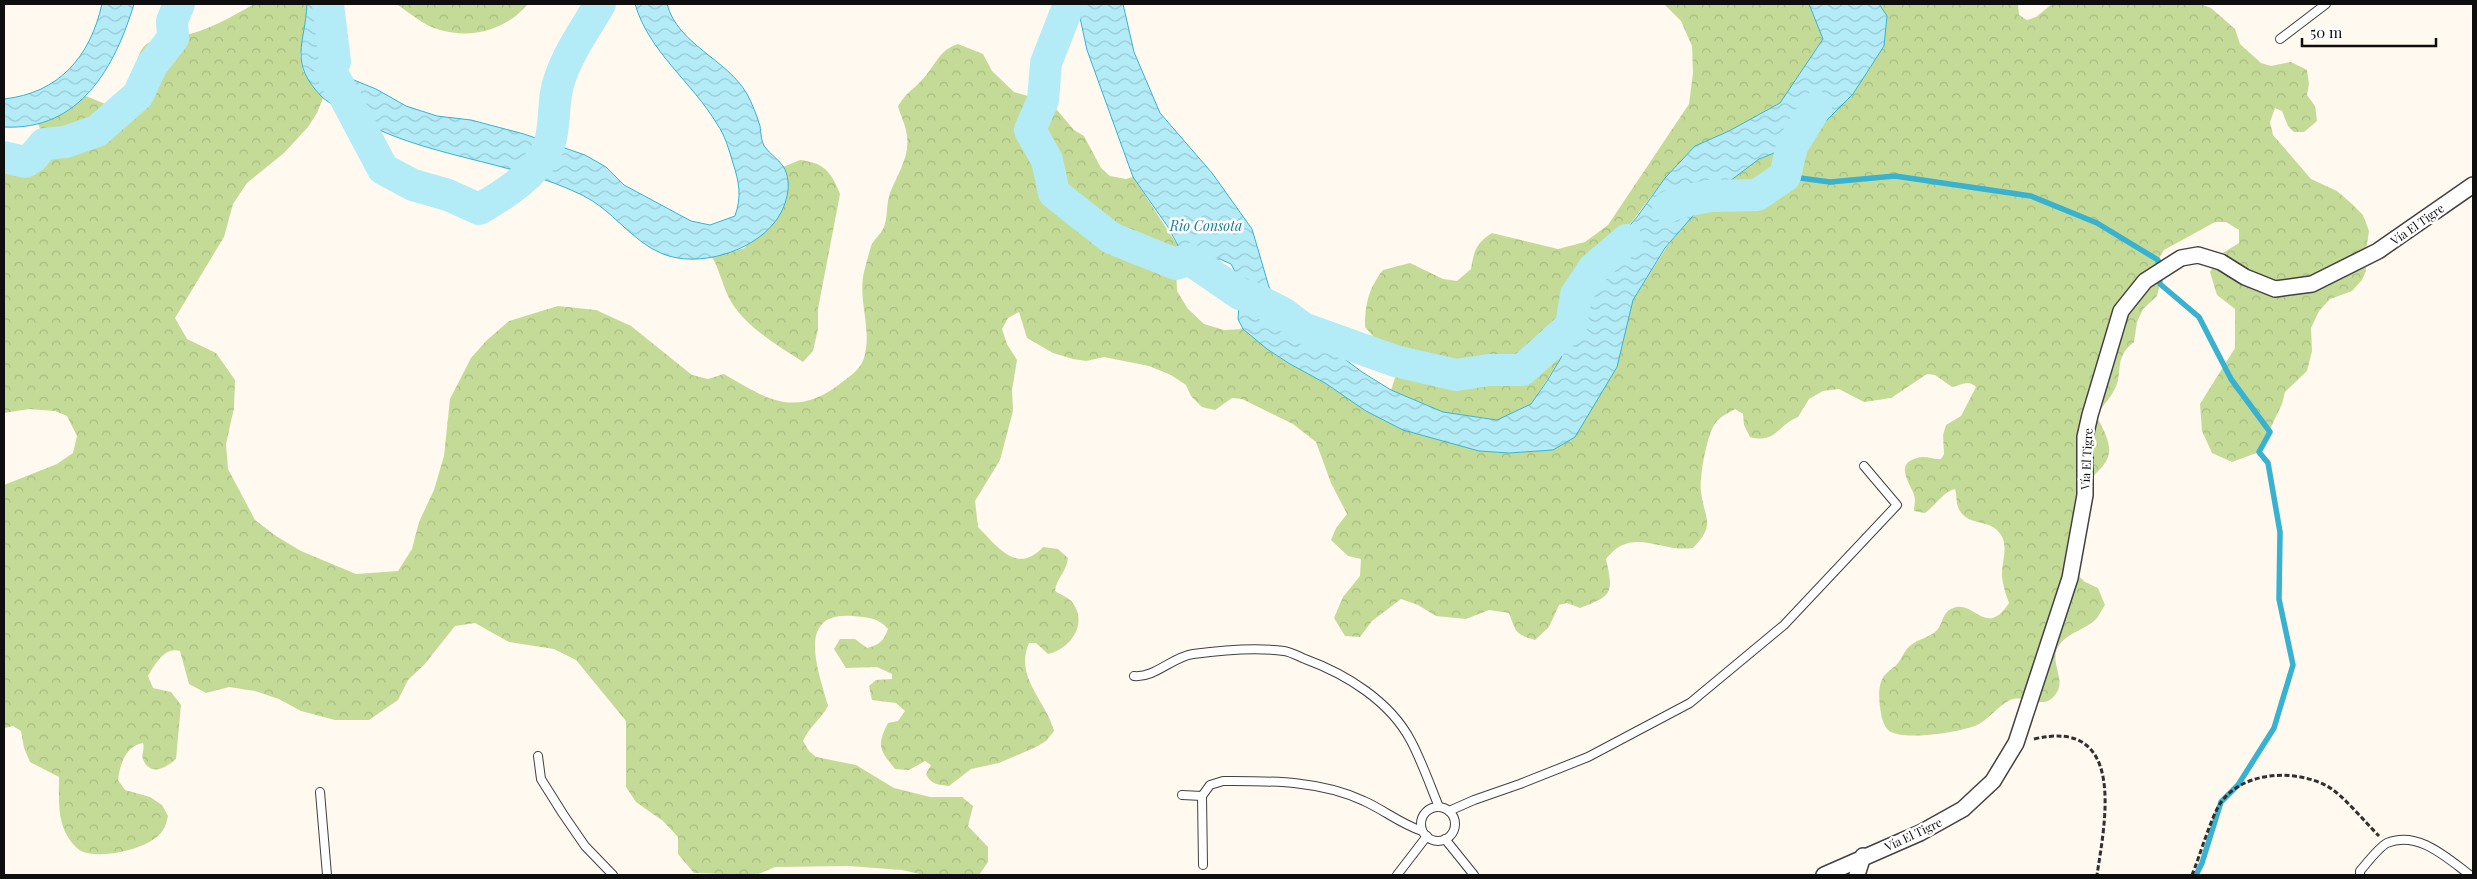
<svg xmlns="http://www.w3.org/2000/svg" width="2477" height="879" font-family="'Playfair Display',serif">
	<defs>
		<pattern id="forest-crowns" width="20" height="18" patternUnits="userSpaceOnUse" patternTransform="scale(1.25)"><rect width="20" height="18" fill="#c4db97"/><path d="M2 6a3 3 0 1 1 6 0M12 15a3 3 0 1 1 6 0" fill="none" stroke="#a7bb81"/></pattern>
		<pattern id="water-waves" width="16" height="10" patternUnits="userSpaceOnUse" patternTransform="scale(1.25)"><rect width="16" height="10" fill="#b3ecf7"/><path d="M0 5q4-4 8 0t8 0" fill="none" stroke="#99c9d3"/></pattern>
	</defs>
	<rect width="100%" height="100%" fill="#fff9ef"/>
	<g fill="url(#forest-crowns)">
		<path d="M254 4H307L306 27 300 55 303 71 323 98 317 113 308 127 284 153 247 183 233 204 224 237 175 318 187 339 216 353 235 380 234 408 226 444 228 469 255 520 276 536 301 551 356 574 398 571 412 549 419 522 434 490 444 456 450 399 471 358 487 340 509 321 558 306 596 310 631 326 692 375 708 379 724 374C767 399 795 419 841 383 850 376 860 370 864 358 873 328 856 299 865 268 867 261 869 253 871 246 874 239 881 234 884 227 888 217 886 204 890 193 897 175 910 157 907 136 906 126 901 116 898 107 906 92 911 92 922 80 935 67 938 50 958 44L983 54 992 71 1014 92 1051 103 1074 130 1084 136 1101 168 1110 176 1126 179 1133 177 1178 246 1176 264 1177 291 1188 309 1204 324 1224 330 1243 329 1267 349 1290 364 1325 383 1366 411 1403 430 1479 451 1509 453 1553 450 1575 436 1617 367 1633 300 1666 248 1687 222 1710 196 1735 177 1759 159 1792 146 1853 94 1884 46 1887 16 1879 4H2018L2019 15 2027 20 2036 17 2052 4H2200L2211 8 2235 29 2240 44 2261 63 2271 66 2291 62 2307 70 2309 84 2307 95 2315 106 2317 121 2304 132H2294L2288 126 2282 111 2275 108 2270 122 2273 135 2311 179 2337 191 2352 204 2363 215 2369 231 2365 257 2366 271 2362 280 2352 291 2330 299 2319 311 2311 328 2312 351 2307 371 2285 392 2282 404 2259 452 2232 462 2212 453 2202 431 2200 404 2235 348V309L2217 295 2210 272 2221 254 2239 243V230L2226 222H2215L2164 250 2158 260 2160 284 2157 296 2143 309 2137 322 2134 342C2111 360 2126 374 2112 394 2107 402 2101 408 2096 416 2121 458 2108 462 2077 491L2064 562 2085 582 2098 588 2105 605C2102 609 2100 614 2097 618 2086 630 2067 632 2058 647 2048 664 2071 683 2051 699 2040 708 2023 694 2010 700 1998 706 1989 719 1977 725 1961 732 1902 742 1888 730 1885 727 1881 718 1881 713 1879 702 1877 686 1884 676 1888 671 1894 668 1898 663 1902 658 1905 649 1911 645 1918 639 1931 637 1937 630 1943 624 1942 613 1951 609 1974 597 1985 640 2009 603 2006 595 2003 586 2002 577 2001 563 2009 548 2001 535 1990 517 1966 528 1958 507 1956 502 1957 495 1955 489 1943 492 1935 506 1925 513L1914 511C1914 506 1916 499 1914 495 1910 483 1894 464 1917 458 1925 455 1933 460 1941 459L1944 454 1943 435 1946 425 1961 416 1976 387C1969 379 1961 385 1952 387L1935 375 1927 374 1891 398 1864 402 1839 389 1823 391 1809 399 1798 417C1777 425 1777 444 1750 437L1744 425 1743 414 1735 409C1729 413 1721 416 1716 422 1707 433 1699 478 1701 492 1705 521 1716 524 1693 548 1660 553 1632 525 1606 559 1614 594 1612 596 1580 608L1567 603 1559 605 1549 627 1535 640C1514 634 1516 631 1509 613L1489 610 1466 619 1436 616 1418 605 1401 599 1372 621 1360 637 1345 636 1334 618 1343 597 1360 576 1361 559 1348 556 1331 540 1336 528 1347 514 1331 483 1316 442 1293 424 1242 399 1232 398 1215 410 1202 407 1191 396 1186 385 1171 375 1149 366 1104 357 1086 361 1073 359 1053 353 1027 338 1019 312 1008 318 1002 329 1007 344 1017 360 1012 390 1013 411 1000 460 975 501 978 527C998 547 1017 575 1043 547L1058 549 1068 558C1067 571 1056 579 1055 591 1060 594 1069 598 1072 602 1089 624 1070 649 1048 654L1036 643H1029C1014 677 1046 700 1054 731L1046 741 1036 747 999 763 971 769 949 786C939 785 930 784 926 774L931 765 925 761 909 770 895 769C880 750 876 746 888 723L898 721 905 711 896 703 872 700 869 686 876 680 892 679V674L877 667 846 668 834 649 840 639H855L867 648C880 645 884 640 888 629 879 618 867 617 853 616 794 611 819 672 828 706 821 719 809 727 803 741L809 751 816 757 856 765 894 788 930 797H962L973 806 968 826 988 847V862L979 875H924L902 870 849 866 775 867 756 875 694 873 678 854V837L663 821 636 802 626 787V721L576 660 554 649 509 642 475 623 455 626 424 665 408 680 398 700 369 720H335L301 711 279 699 255 691 229 687 206 693 189 684 180 651C165 646 155 664 148 676L153 688 171 692 181 705 176 759C166 768 150 777 143 759 141 755 145 749 143 743 125 746 120 765 118 780L125 790 150 797 162 805 168 816C167 820 166 826 163 830 152 849 100 860 81 851 77 849 70 841 68 837 57 820 59 796 59 777L30 762 24 748 21 731 13 726 4 728V485L57 464 73 453 77 436 67 416 55 411 29 409 4 413V157L25 162C43 151 48 143 38 124L62 114 86 96 110 106 123 108C144 90 129 69 142 49 151 36 168 39 181 36 208 31 231 17 254 4Z"/>
		<path d="M396 4H528C506 30 473 39 440 30 424 26 409 12 396 4Z"/>
		<path d="M1664 4H1809L1823 39 1780 103 1729 131 1695 146 1665 178 1576 295 1561 358 1531 404 1498 420 1443 412 1391 390 1395 378V361L1365 327C1365 303 1369 288 1383 270L1410 263 1443 279 1457 281 1471 269C1474 251 1476 243 1492 233L1558 249 1585 242 1608 225 1689 104 1693 73 1692 46 1681 21Z"/>
		<path d="M800 160C824 163 831 171 840 194L818 309V329L813 351 803 362C777 345 742 325 728 296 722 283 719 269 712 257L745 248 788 182 783 167Z"/>
	</g>
	<g fill="url(#water-waves)" stroke="#38b2d0">
		<path d="M102 4H134C115 67 80 131 4 127V99C59 93 90 57 102 4Z"/>
		<path d="M307 4H338L331 39 335 62 349 78 376 89 406 106 437 116 471 120 524 134 585 155 606 167 624 185 691 221 710 225 735 216C742 196 739 182 733 163 729 150 725 135 717 124 692 82 649 52 635 4H667C678 45 727 59 747 94 752 103 757 116 760 126 761 133 761 142 765 147 770 154 778 159 783 166 794 183 786 209 774 223 751 252 698 268 663 254 632 242 612 209 582 195 508 159 423 158 352 116 342 110 330 104 322 97 288 62 305 45 307 4Z"/>
		<path d="M1077 4H1123L1134 52 1160 113 1212 173 1252 229 1269 287 1283 313 1362 372 1391 390 1443 412 1497 420 1531 404 1547 381 1561 358 1576 295 1593 268 1637 217 1665 178 1695 146 1729 131 1780 103 1823 39 1809 4H1879L1887 16 1884 46 1853 94 1818 129 1792 146 1759 159 1710 196 1665 248 1633 300 1617 367 1575 437 1553 450 1509 453 1479 451 1403 430 1366 411 1325 383 1290 364 1267 349 1243 329 1238 319 1240 295 1236 273 1231 264 1220 259 1202 262 1189 259 1183 255 1168 227 1133 177 1087 50Z"/>
	</g>
	<g fill="none" stroke-linecap="round" stroke-linejoin="round">
		<path stroke="#38b2d0" stroke-width="5.5" d="M1785 176 1830 182 1895 176 2031 196 2097 223 2158 260 2160 284 2199 317 2231 379 2270 432 2259 452 2268 463 2280 532 2279 599 2293 665 2274 728 2238 785 2221 802 2202 863 2196 875"/>
		<g stroke="#b3ecf7" stroke-width="32">
			<path d="M328 4 335 62 330 69 383 169 413 185 448 195 479 209C504 195 542 171 550 142 556 122 552 98 560 78 569 51 586 28 600 4"/>
			<path d="M1069 4 1046 63 1043 100 1030 130 1047 160 1054 193 1111 238 1176 264 1189 259 1240 294 1251 297 1283 313 1303 328 1395 361 1456 375 1489 370H1522L1571 326 1576 295 1594 268 1627 240"/>
			<path d="M4 157 25 162 33 157 44 144 65 142 97 131 138 95 152 65 173 38 172 21 179 4"/>
			<path d="M1668 207 1679 202 1710 196 1757 195 1785 176 1792 146 1816 107"/>
		</g>
		<g stroke="#414141" stroke-width="10">
			<g id="service">
				<path d="M2280 39 2326 4"/>
				<path d="M1134 676C1155 678 1172 657 1193 654 1223 650 1254 647 1284 651 1291 652 1298 656 1305 659 1346 674 1390 701 1411 741 1422 762 1430 785 1439 807"/>
				<path d="M538 756 541 779 563 814 585 846 613 875"/>
				<path d="M320 792 327 875"/>
				<path d="M1182 795 1202 796 1210 785 1223 781C1270 781 1320 780 1364 801 1384 810 1401 824 1422 831"/>
				<path d="M1202 796 1203 865"/>
				<circle cx="1438" cy="824" r="17"/>
				<path d="M1449 811 1474 800 1520 784 1588 757 1690 703 1784 625 1897 505 1864 466"/>
				<path d="M1445 839 1474 875"/>
				<path d="M1397 875 1427 836"/>
				<path d="M2360 875V871C2367 863 2378 848 2387 843 2418 830 2447 858 2470 875"/>
			</g>
		</g>
		<g stroke="#414141" stroke-width="18">
			<g id="minor">
				<path d="M1824 875 1920 833 1963 809 1993 781 2016 743 2070 578 2085 495V437L2090 415 2121 311 2145 281 2181 258 2198 255 2221 262 2245 277 2275 289 2312 284 2378 251 2473 185"/>
				<path d="M1857 875 1863 856"/>
			</g>
		</g>
		<g stroke="#303030" stroke-width="3" stroke-dasharray="5 2.5" stroke-linecap="butt">
			<path d="M2034 739C2127 717 2105 822 2097 875"/>
			<path d="M2192 875C2199 859 2212 813 2222 801 2245 771 2295 769 2327 786 2341 793 2366 823 2379 836"/>
		</g>
		<use href="#service" stroke="#fff" stroke-width="8"/>
		<use href="#minor" stroke="#fff" stroke-width="15"/>
	</g>
	<g text-anchor="middle" dominant-baseline="central" stroke-width="5" stroke-linejoin="round" paint-order="stroke">
		<g font-size="12" fill="#0e0e0e" stroke="#fff">
			<text transform="translate(2417 224) rotate(-35)">Vía El Tigre</text>
			<text transform="translate(2086 459) rotate(-87)">Vía El Tigre</text>
			<text transform="translate(1913 834) rotate(-25)">Vía El Tigre</text>
		</g>
		<g font-size="14" font-style="italic" fill="#147b9c" stroke="#fff">
			<text x="1206" y="225">Rio Consota</text>
		</g>
	</g>
	<rect width="2477" height="879" fill="none" stroke="#0e0e0e" stroke-width="10"/>
	<path d="M2302 38v8h134v-8" fill="none" stroke="#0e0e0e" stroke-width="2.5"/>
	<text x="2310" y="38" font-size="15" fill="#0e0e0e" stroke="#ffffff" stroke-width="4" paint-order="stroke">50 m</text>
</svg>
